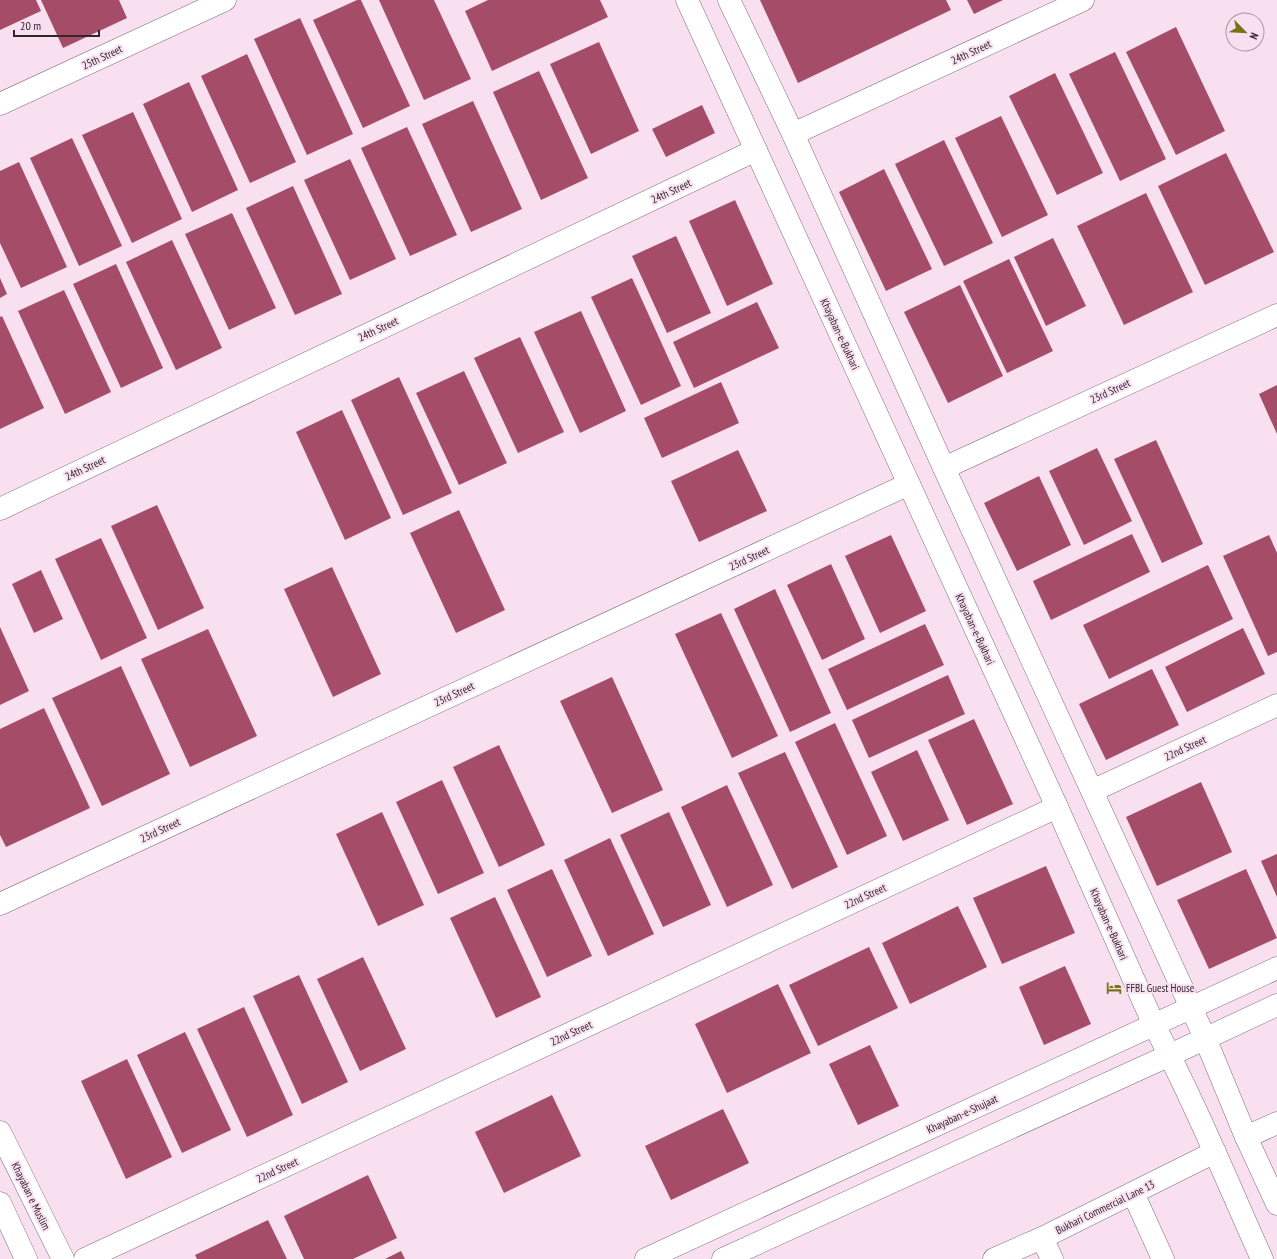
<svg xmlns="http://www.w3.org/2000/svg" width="1277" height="1259" font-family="'PT Sans Narrow',sans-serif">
	<rect width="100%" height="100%" fill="#f8e0f1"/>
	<g fill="#a54d68">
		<path d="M0 0H36L41 11 0 30Z"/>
		<path d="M41 0H119L127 18 63 48Z"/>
		<path d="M357 0H361L410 106 363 128 313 20Z"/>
		<path d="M379 0H434L471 79 424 100Z"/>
		<path d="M488 0H600L608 17 492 71 465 11Z"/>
		<path d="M760 0H946L951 10 798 83Z"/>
		<path d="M967 0H1003L974 14Z"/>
		<path d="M300 18 353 134 307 155 254 39Z"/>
		<path d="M1176 27 1225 131 1176 155 1126 52Z"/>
		<path d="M599 42 639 131 591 154 550 64Z"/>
		<path d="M1115 52 1166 159 1120 181 1069 74Z"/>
		<path d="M247 54 296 162 250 183 201 76Z"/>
		<path d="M539 71 588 178 541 200 493 92Z"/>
		<path d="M1055 73 1103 173 1057 195 1009 96Z"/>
		<path d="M189 82 238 190 192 212 143 104Z"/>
		<path d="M473 101 522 209 471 232 422 124Z"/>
		<path d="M702 105 715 133 666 157 652 129Z"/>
		<path d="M133 112 182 219 132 243 82 135Z"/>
		<path d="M1001 116 1048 215 1002 237 955 138Z"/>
		<path d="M407 127 457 235 410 256 361 148Z"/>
		<path d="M72 138 122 246 79 266 30 158Z"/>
		<path d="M944 140 993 243 944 266 895 164Z"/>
		<path d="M1226 153 1274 252 1205 285 1158 186Z"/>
		<path d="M350 159 396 259 350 280 304 180Z"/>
		<path d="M19 162 67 267 21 288 0 243V171Z"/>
		<path d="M884 169 932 269 886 291 839 192Z"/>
		<path d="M293 186 342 294 295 315 246 208Z"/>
		<path d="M1146 193 1193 292 1124 325 1077 226Z"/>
		<path d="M735 200 773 284 727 306 689 221Z"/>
		<path d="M232 213 276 308 229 330 185 234Z"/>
		<path d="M676 236 711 313 667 333 632 256Z"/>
		<path d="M1053 238 1086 306 1046 326 1014 257Z"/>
		<path d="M172 240 222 348 176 370 126 262Z"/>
		<path d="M1009 259 1053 351 1007 373 963 281Z"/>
		<path d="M116 264 163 368 121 388 73 284Z"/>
		<path d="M0 278 7 294 0 298Z"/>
		<path d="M632 278 681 386 641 405 591 297Z"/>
		<path d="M960 285 1003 376 948 403 904 312Z"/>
		<path d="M64 290 111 392 65 414 18 311Z"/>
		<path d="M757 302 779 348 694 388 673 342Z"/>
		<path d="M581 311 626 411 580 433 534 332Z"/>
		<path d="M2 316 44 408 0 429V317Z"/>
		<path d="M520 337 564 432 518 453 474 358Z"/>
		<path d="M464 371 507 463 459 485 416 393Z"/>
		<path d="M399 377 452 493 403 515 351 400Z"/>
		<path d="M721 382 739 423 662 458 644 418Z"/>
		<path d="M1277 385V434L1259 394Z"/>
		<path d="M342 410 391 518 345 540 296 432Z"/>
		<path d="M1156 440 1203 544 1162 563 1114 459Z"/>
		<path d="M1097 448 1132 521 1084 545 1049 471Z"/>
		<path d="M738 450 767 511 699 542 671 481Z"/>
		<path d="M1039 476 1071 545 1017 571 984 503Z"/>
		<path d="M157 505 204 608 158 630 111 526Z"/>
		<path d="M459 510 505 610 456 633 410 533Z"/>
		<path d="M1132 534 1150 572 1051 620 1033 581Z"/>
		<path d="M891 535 926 611 880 633 845 556Z"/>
		<path d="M1269 535 1277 553V652L1268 656 1223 556Z"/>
		<path d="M101 538 147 638 101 660 55 559Z"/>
		<path d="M831 564 865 639 822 660 787 585Z"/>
		<path d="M1208 565 1233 619 1109 679 1083 625Z"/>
		<path d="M332 567 381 674 333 697 284 589Z"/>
		<path d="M41 570 63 619 34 633 12 584Z"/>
		<path d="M775 589 831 713 790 732 734 609Z"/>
		<path d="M721 613 778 736 732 758 675 634Z"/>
		<path d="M925 624 944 665 847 710 828 669Z"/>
		<path d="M0 627 29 691 0 705Z"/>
		<path d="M1243 628 1265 674 1187 712 1165 667Z"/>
		<path d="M208 629 257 736 190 767 141 659Z"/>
		<path d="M121 666 170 774 102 806 52 698Z"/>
		<path d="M1152 669 1179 725 1106 760 1079 704Z"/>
		<path d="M948 675 965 714 869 758 852 720Z"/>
		<path d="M612 677 663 790 612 813 560 701Z"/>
		<path d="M44 708 90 808 6 847 0 835V729Z"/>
		<path d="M974 719 1013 804 967 825 928 740Z"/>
		<path d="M835 723 887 836 847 855 795 742Z"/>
		<path d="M499 745 545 845 499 867 453 767Z"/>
		<path d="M917 750 949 820 903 841 871 772Z"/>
		<path d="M785 752 838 867 792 889 738 773Z"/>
		<path d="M442 780 484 873 438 894 396 802Z"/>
		<path d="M1201 782 1232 852 1157 886 1126 817Z"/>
		<path d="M727 785 773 885 727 907 681 807Z"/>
		<path d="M382 812 424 905 378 926 336 834Z"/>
		<path d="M669 812 711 905 663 927 620 835Z"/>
		<path d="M610 838 654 934 608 956 564 860Z"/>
		<path d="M1277 854V897L1261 861Z"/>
		<path d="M1046 866 1075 933 1002 964 973 898Z"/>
		<path d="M552 869 592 956 547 977 507 890Z"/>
		<path d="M1246 869 1277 938 1209 969 1177 900Z"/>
		<path d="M495 897 541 997 496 1018 450 918Z"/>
		<path d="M958 906 987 967 910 1004 882 943Z"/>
		<path d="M869 947 898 1008 818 1046 789 985Z"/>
		<path d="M363 957 406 1049 360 1071 317 979Z"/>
		<path d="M1065 966 1091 1024 1044 1045 1019 987Z"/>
		<path d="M299 975 348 1082 302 1104 253 996Z"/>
		<path d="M778 984 811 1053 727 1093 695 1024Z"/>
		<path d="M244 1007 293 1115 247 1137 197 1029Z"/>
		<path d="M185 1032 231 1130 182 1153 137 1055Z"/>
		<path d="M870 1045 899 1106 858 1125 829 1064Z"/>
		<path d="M127 1059 172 1157 126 1179 81 1081Z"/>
		<path d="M552 1095 581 1156 504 1193 475 1132Z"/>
		<path d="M723 1109 749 1163 671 1200 645 1146Z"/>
		<path d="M368 1175 397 1238 353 1259H304L284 1216Z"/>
		<path d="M268 1220 287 1259H197L195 1255Z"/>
		<path d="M401 1251 405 1259H385Z"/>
	</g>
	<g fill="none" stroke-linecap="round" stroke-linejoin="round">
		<g stroke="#836e7d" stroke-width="23">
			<g id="street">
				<path d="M0 104 225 0"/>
				<path d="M793 134 1083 0"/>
				<path d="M944 468 1277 315"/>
				<path d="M0 509 756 150"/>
				<path d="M1092 791 1277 705"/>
				<path d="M0 904 909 484"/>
				<path d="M1246 1137 1277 1123"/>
				<path d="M1133 1193 1163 1259"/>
				<path d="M1042 1238 1052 1259"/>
				<path d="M85 1259 1057 807"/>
				<path d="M994 1259 1042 1238 1215 1152"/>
			</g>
		</g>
		<g stroke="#836e7d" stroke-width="23">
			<g id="secondary">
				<path d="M687 0 1057 807 1154 1025C1194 1101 1227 1181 1262 1259"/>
				<path d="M729 0 793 134 944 468 1205 1038 1246 1137 1277 1204"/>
				<path d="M0 1132 63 1259"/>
				<path d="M0 1203 26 1259"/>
				<path d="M646 1259 1277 968"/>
				<path d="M723 1259 1170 1055 1277 1005"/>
			</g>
		</g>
		<use href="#street" stroke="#fff" stroke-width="22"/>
		<use href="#secondary" stroke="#fff" stroke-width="22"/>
	</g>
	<defs>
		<g id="hotel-bare" transform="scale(1.2)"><path d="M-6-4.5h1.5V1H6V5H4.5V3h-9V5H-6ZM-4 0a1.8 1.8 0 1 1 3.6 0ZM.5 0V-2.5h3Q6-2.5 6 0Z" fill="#797316" stroke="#f8e0f1" stroke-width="2.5" paint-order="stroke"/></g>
	</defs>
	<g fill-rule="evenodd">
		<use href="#hotel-bare" x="1114" y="988"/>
	</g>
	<g text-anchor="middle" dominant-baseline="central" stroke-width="4" stroke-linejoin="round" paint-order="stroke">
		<g font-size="11" fill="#30272d" stroke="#f8e0f1">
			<text transform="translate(971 52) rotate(-25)">24th Street</text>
			<text transform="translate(102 57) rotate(-25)">25th Street</text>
			<text transform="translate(671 191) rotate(-25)">24th Street</text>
			<text transform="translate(378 329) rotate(-25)">24th Street</text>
			<text transform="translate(840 334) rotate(65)">Khayaban-e-Bukhari</text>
			<text transform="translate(1110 391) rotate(-25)">23rd Street</text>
			<text transform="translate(85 468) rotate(-25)">24th Street</text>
			<text transform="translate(749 558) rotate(-25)">23rd Street</text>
			<text transform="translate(975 629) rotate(65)">Khayaban-e-Bukhari</text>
			<text transform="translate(454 694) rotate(-25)">23rd Street</text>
			<text transform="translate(1185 748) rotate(-25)">22nd Street</text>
			<text transform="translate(160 830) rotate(-25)">23rd Street</text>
			<text transform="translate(865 896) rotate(-25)">22nd Street</text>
			<text transform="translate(1109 924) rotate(66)">Khayaban-e-Bukhari</text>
			<text transform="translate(571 1033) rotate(-25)">22nd Street</text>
			<text transform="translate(962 1114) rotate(-25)">Khayaban-e-Shujaat</text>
			<text transform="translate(277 1170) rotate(-25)">22nd Street</text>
			<text transform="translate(31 1196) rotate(64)">Khayaban e Muslim</text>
			<text transform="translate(1105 1207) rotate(-26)">Bukhari Commercial Lane 13</text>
		</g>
		<g font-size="11" fill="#30272d" stroke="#f8e0f1" text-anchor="start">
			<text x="1126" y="988">FFBL Guest House</text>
		</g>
	</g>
	<g transform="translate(1245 32) rotate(114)"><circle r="19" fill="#f8e0f1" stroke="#a896a3"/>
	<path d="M0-3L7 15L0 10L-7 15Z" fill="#797316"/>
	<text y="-6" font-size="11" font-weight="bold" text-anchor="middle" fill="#30272d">N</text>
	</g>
	<path d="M14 30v6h85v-6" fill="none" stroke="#30272d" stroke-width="2"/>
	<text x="20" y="30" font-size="12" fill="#30272d" stroke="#f8e0f1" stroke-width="3" paint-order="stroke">20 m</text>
</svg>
